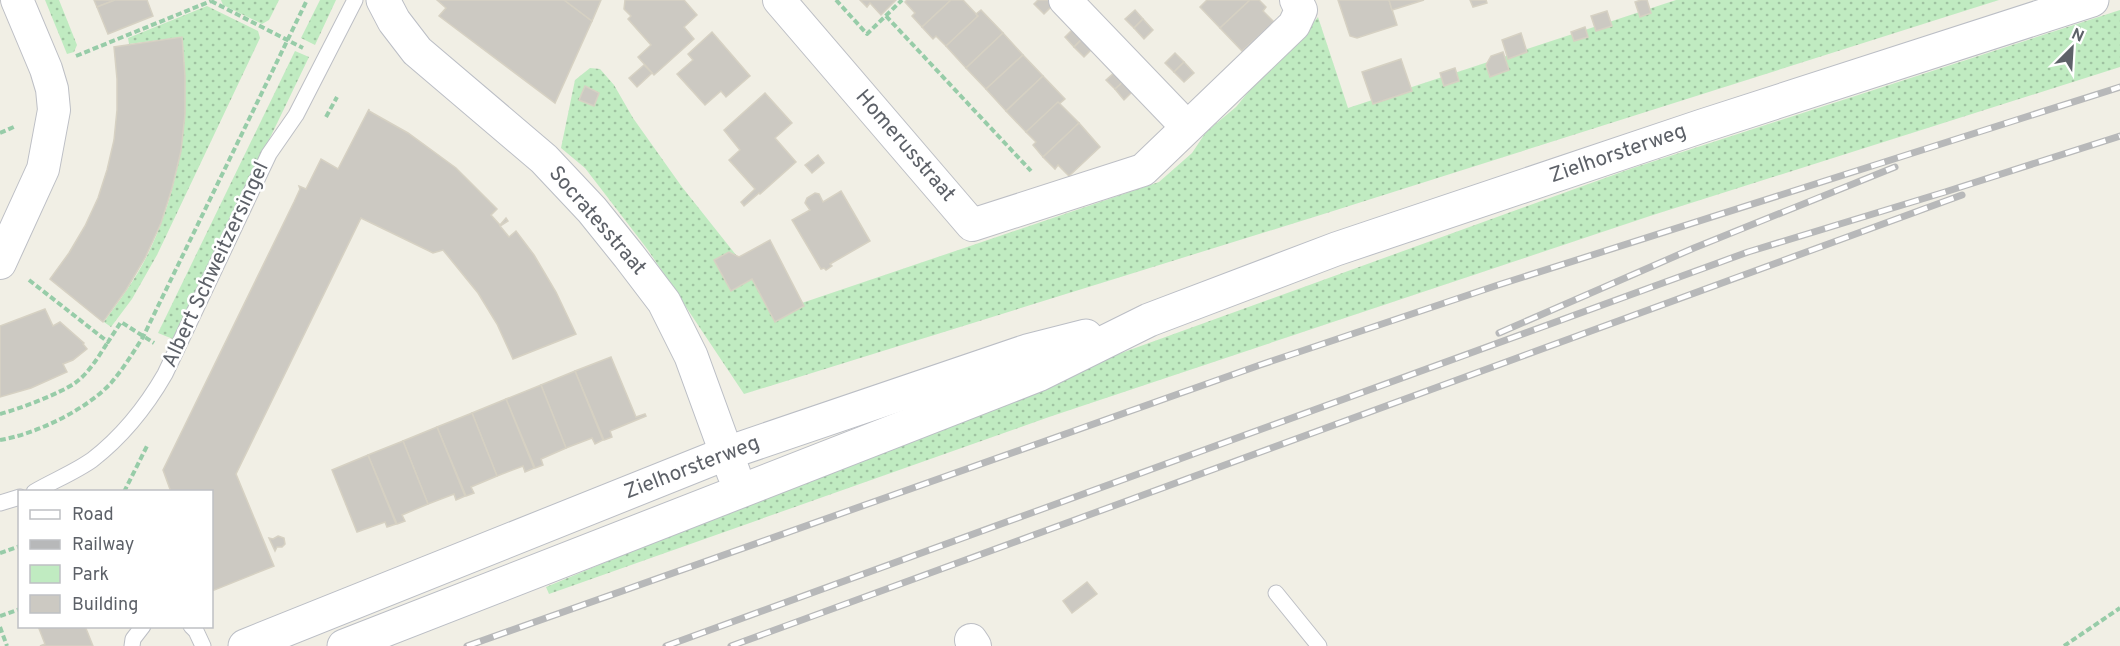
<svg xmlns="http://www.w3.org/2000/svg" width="2120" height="646" font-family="Overpass,sans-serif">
	<defs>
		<pattern id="green-dots" width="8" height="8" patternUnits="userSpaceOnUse" patternTransform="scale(1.5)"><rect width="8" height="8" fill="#c0ebc1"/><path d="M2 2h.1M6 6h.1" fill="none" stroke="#9fc2a1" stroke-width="1.8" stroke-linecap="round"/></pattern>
	</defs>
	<rect width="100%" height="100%" fill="#f1efe5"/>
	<g fill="url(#green-dots)">
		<path d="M45 0H59L77 45 74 52 67 54Z"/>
		<path d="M221 0H279L269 20 262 24 223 5Z"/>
		<path d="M320 0H336L315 45 301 38Z"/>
		<path d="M1676 0H1999L1330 212 744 394 648 250 585 168 561 148 575 80 590 68 600 69 614 85 633 118 682 187 740 260 796 305 1159 182 1192 153 1206 132 1236 107 1258 80 1295 45 1318 17 1348 108Z"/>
		<path d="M207 6 258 31 260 38 157 255 132 299 111 327 104 322C119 301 135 280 147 256 181 187 191 113 182 37L129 44 128 38Z"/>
		<path d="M2120 10V67L1653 215 1049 417 549 594 546 587 1030 386 1630 169Z"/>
		<path d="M295 51 309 57 173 339 158 333Z"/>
	</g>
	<g fill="#ccc9c2" stroke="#d6d1c3" stroke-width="1.5">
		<path d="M94 0H115L97 7Z"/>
		<path d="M115 0H147L153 16 108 34 97 7Z"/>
		<path d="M564 0 592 21 555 103 439 16 446 8 437 0Z"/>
		<path d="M564 0H601L592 21Z"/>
		<path d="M625 0H684L697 15 684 27 694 39 654 75 638 57 651 45 628 19 631 16 624 9Z"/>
		<path d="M860 0H896L881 15 870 3 867 7Z"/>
		<path d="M907 0H951L922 27 912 16 915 13 905 2Z"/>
		<path d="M951 0H963L978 16 946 46 936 36 933 39 922 27Z"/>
		<path d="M1038 0H1050L1054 4 1044 14 1034 4Z"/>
		<path d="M1207 0H1250L1220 28 1200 7Z"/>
		<path d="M1250 0H1259L1266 7 1263 11 1274 22 1242 51 1220 28Z"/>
		<path d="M1338 0H1389L1397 25 1357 38 1350 36Z"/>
		<path d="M1389 0H1424L1392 10Z"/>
		<path d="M1470 0H1486L1487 3 1473 7Z"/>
		<path d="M1641 0H1647L1651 13 1640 17 1635 2Z"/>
		<path d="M981 10 1003 33 966 68 946 46 978 16 976 14Z"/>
		<path d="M1135 10 1143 19 1134 28 1125 19Z"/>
		<path d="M1607 11 1612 26 1596 31 1591 16Z"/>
		<path d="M1143 19 1153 30 1144 39 1134 28Z"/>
		<path d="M1075 27 1084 37 1074 47 1065 37Z"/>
		<path d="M1585 27 1588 37 1574 41 1571 32Z"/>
		<path d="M712 32 750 76 726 97 721 91 705 105 677 74 693 60 688 54Z"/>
		<path d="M1003 33 1023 55 986 89 966 68Z"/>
		<path d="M1521 33 1527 52 1508 59 1502 40Z"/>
		<path d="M182 37 185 76V114L181 151 172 188 161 223 145 258 126 290 103 322 50 279 69 253 85 226 98 198 107 170 114 140 117 110V79L114 47Z"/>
		<path d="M1084 37 1094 47 1084 57 1074 47Z"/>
		<path d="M1503 52 1509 70 1490 77 1486 65 1491 56Z"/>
		<path d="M1175 53 1184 62 1174 72 1165 63Z"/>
		<path d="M1023 55 1043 76 1006 111 986 89Z"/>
		<path d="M1401 59 1412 91 1373 104 1362 72Z"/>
		<path d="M1184 62 1194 73 1184 82 1174 72Z"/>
		<path d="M644 65 652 73 637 87 629 78Z"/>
		<path d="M1455 68 1459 81 1444 86 1440 73Z"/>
		<path d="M1116 71 1125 80 1115 89 1106 80Z"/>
		<path d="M1043 76 1065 99 1026 132 1006 111Z"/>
		<path d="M1125 80 1134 90 1124 100 1115 89Z"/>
		<path d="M585 86 599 93 594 106 579 100Z"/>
		<path d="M765 93 792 123 775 138 796 162 760 194 759 193 744 206 741 202 755 189 729 160 740 150 724 130Z"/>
		<path d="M1058 102 1079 123 1043 157 1033 145 1036 142 1026 132Z"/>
		<path d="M369 109V111L408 133 456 168 497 209 491 215 500 225 506 218 508 221 500 226 509 237 516 231 534 255 556 292 576 334 513 359 497 324 478 293 443 250 433 253 361 218 236 474 274 566 212 591V492H171L163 470 294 202 300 189 299 186 306 189 321 159 338 169Z"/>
		<path d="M1079 123 1100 147 1069 176 1058 165 1055 169 1043 157Z"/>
		<path d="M818 155 824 163 812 173 805 165Z"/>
		<path d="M841 191 870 241 830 264 832 266 826 270 824 268 821 269 792 220 810 210 805 203 807 198 815 193 819 194 823 202Z"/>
		<path d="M770 240 804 306 775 322 752 279 731 291 714 260 729 252 739 257Z"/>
		<path d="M45 309 53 326 60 322 84 343 83 344 87 349 73 360 63 364 67 372 31 388 0 397V326Z"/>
		<path d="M611 357 636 417 645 414 646 416 610 431 612 437 604 440 575 371Z"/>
		<path d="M575 371 603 440 595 444 592 438 566 448 541 385Z"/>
		<path d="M541 385 566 448 541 459 543 465 535 468 506 399Z"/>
		<path d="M506 399 534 468 525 472 523 466 497 476 472 413Z"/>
		<path d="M472 413 497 476 471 487 474 493 466 496 437 427Z"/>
		<path d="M437 427 465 496 456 500 454 494 428 504 403 441Z"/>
		<path d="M403 441 428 504 402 515 405 521 397 524 368 455Z"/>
		<path d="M368 455 396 524 387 527 385 522 357 532 332 470Z"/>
		<path d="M278 536 284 538 285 544 282 547H277L275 551 269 538 273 539Z"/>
		<path d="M1087 582 1097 594 1072 613 1063 601Z"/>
		<path d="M38 626H85L93 646H40L45 644Z"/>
	</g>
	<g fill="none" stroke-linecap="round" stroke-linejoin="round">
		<g stroke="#bdbfc5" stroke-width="17">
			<g id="lane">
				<path d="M34 492C53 481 75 472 92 460 123 436 146 407 165 374L269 154 296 115 355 0"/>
				<path d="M0 503 20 497"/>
				<path d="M1276 593 1319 646"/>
				<path d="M191 626 196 631 203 646"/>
				<path d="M132 646 133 639 143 626"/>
			</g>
		</g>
		<g stroke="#bdbfc5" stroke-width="34">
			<g id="street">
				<path d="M779 0 972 225 1143 170 1294 25 1301 10 1296 0"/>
				<path d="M1065 0 1187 127"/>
				<path d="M0 263 43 169 54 110 52 89 46 69 17 0"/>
				<path d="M971 640 975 646"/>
			</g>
		</g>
		<g stroke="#bbbec5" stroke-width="35">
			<g id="secondary">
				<path d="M383 0 394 21 417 51 544 159 592 210 629 256 664 302 691 356 734 474"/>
				<path d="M245 646 727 453 1027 351 1086 336"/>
				<path d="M344 646 1038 375 1149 320 1336 249 1702 126 2092 0"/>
			</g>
		</g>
		<g stroke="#97cca8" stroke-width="4" stroke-dasharray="6 3" stroke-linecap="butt">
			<path d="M836 0 867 34 902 0"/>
			<path d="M211 1 303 48"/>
			<path d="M886 16 1031 171"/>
			<path d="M76 56 211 1"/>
			<path d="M326 117 337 97"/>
			<path d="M0 133 16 126"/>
			<path d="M29 280 108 342 121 322 154 343"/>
			<path d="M0 414C19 409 59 394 75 383 89 373 98 357 108 342"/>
			<path d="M0 440C36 434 86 410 111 383 123 369 133 353 143 337L307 0"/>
			<path d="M124 492 148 444"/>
			<path d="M0 553 20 546"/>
			<path d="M0 616 20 609"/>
			<path d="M0 627 7 646"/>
			<path d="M2064 646 2120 608"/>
		</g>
		<use href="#lane" stroke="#fff" stroke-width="15"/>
		<use href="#street" stroke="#fff" stroke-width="32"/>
		<use href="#secondary" stroke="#fff" stroke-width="33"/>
		<g stroke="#b7b8b9" stroke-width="7">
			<g id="rail">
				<path d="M1499 333 1694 248 1895 167"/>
				<path d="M467 646 1260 365 1495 286 2120 87"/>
				<path d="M666 646 1748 252 1945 192 2120 136"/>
				<path d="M731 646 1962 195"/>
			</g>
		</g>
		<use href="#rail" stroke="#fff" stroke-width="4.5" stroke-dasharray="14" stroke-linecap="butt"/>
	</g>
	<g text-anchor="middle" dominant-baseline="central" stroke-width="5" stroke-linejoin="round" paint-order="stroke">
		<g font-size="21" fill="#5d6168" stroke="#fff">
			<text transform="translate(905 146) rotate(49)">Homerusstraat</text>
			<text transform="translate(1618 154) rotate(-19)">Zielhorsterweg</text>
			<text transform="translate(597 221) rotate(49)">Socratesstraat</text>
			<text transform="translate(216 265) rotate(-65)">Albert Schweitzersingel</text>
			<text transform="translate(692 468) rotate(-21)">Zielhorsterweg</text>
		</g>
	</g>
	<rect x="18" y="490" width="195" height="138" fill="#ffffff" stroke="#bec0c3" stroke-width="1.5"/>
	<rect x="30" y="510" width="30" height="9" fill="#ffffff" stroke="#bec0c3" stroke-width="1.5"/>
	<text x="72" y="520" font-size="18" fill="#5d6168">Road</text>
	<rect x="30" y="540" width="30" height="9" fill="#b7b8b9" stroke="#bec0c3" stroke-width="1.5"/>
	<text x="72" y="550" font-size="18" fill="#5d6168">Railway</text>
	<rect x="30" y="565" width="30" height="18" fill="#c0ebc1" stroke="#bec0c3" stroke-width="1.5"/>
	<text x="72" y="580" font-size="18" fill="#5d6168">Park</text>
	<rect x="30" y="595" width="30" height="18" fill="#ccc9c2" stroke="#bec0c3" stroke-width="1.5"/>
	<text x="72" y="610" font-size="18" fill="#5d6168">Building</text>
	<g transform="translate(2072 48) rotate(24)" stroke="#ffffff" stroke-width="4.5" paint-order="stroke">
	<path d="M0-4.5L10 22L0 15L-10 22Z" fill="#5d6168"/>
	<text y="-9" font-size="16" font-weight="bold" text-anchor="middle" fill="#5d6168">N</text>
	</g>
</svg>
